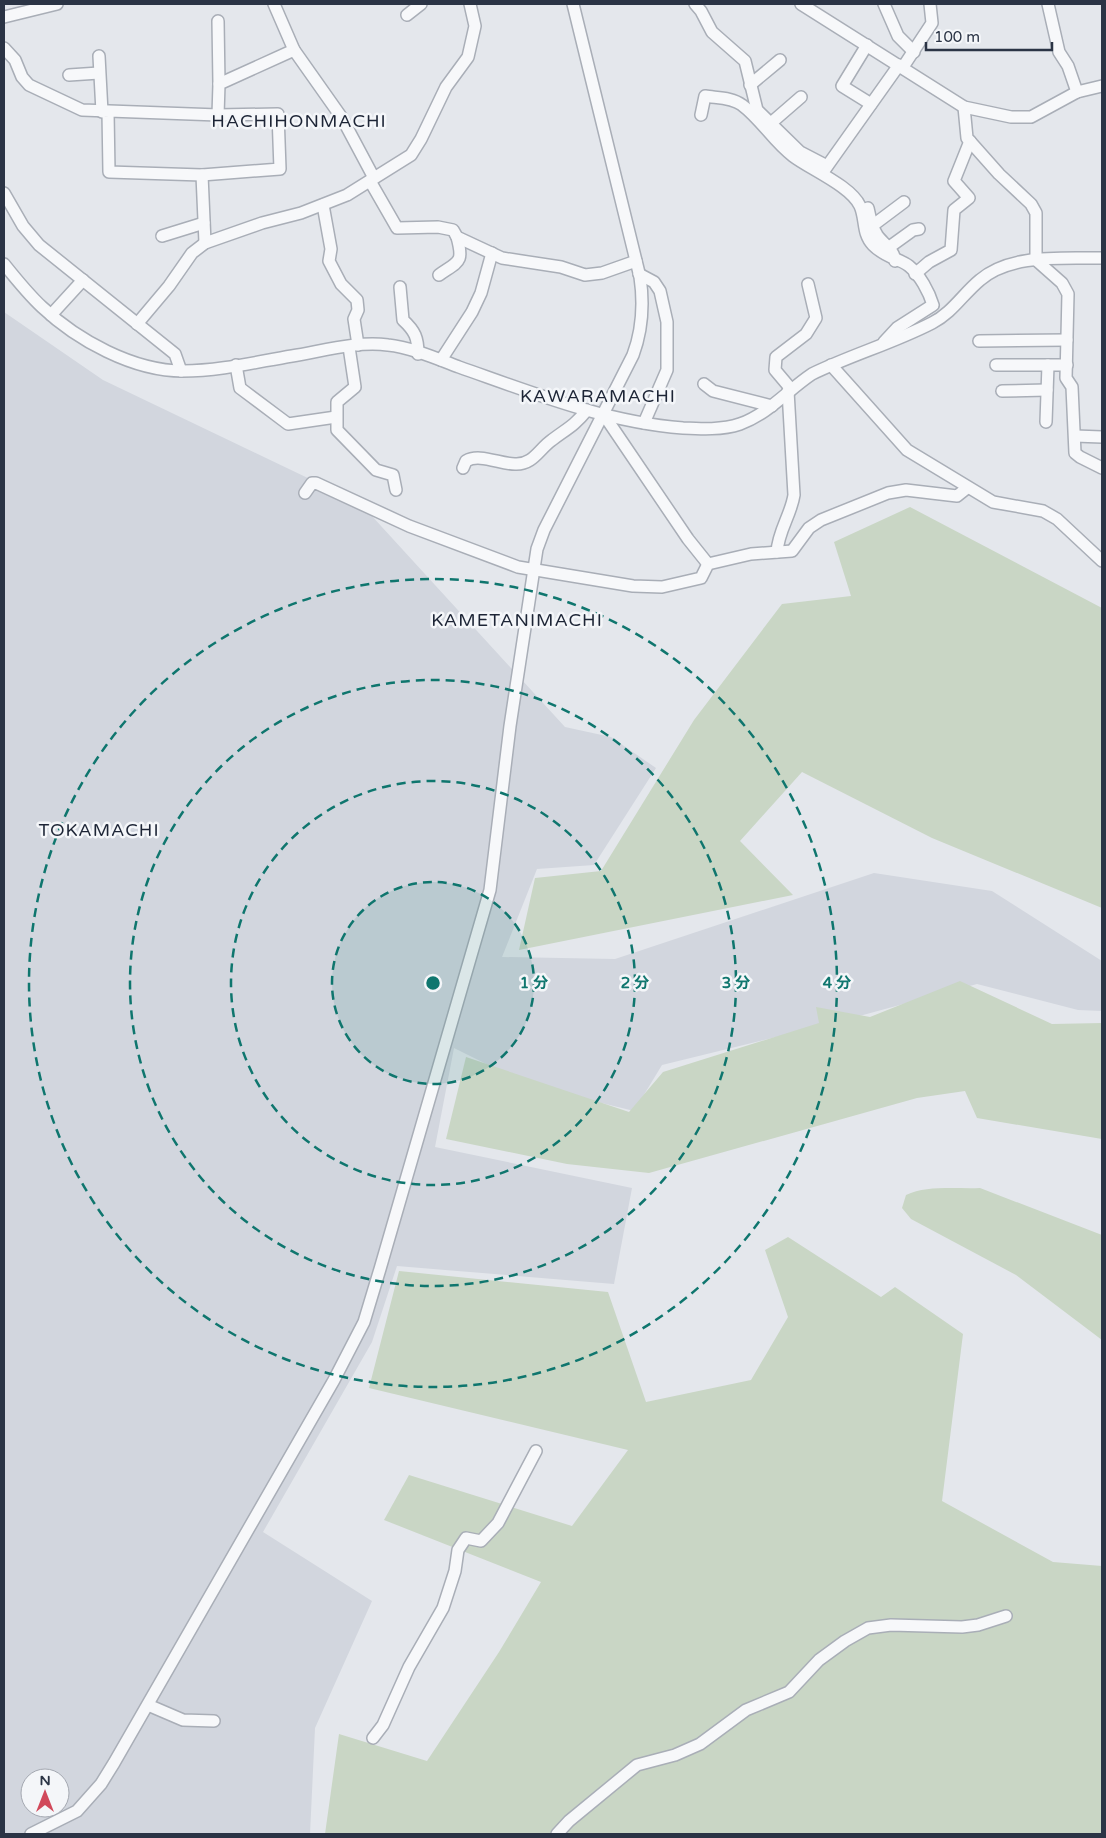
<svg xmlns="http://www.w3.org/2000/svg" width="1106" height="1838" font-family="'Varela Round','Noto Sans JP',sans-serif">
	<rect width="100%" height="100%" fill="#e4e7ec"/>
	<path fill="#d2d6de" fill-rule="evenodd" d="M4 312 103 380 360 503 565 727 611 737 656 768 594 865 537 869 502 957 615 959 874 873 992 891 1102 961V1011L1078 1010 977 984 841 1021 662 1065 634 1111 529 1085 454 1048 435 1147 632 1188 614 1284 397 1266 372 1342 263 1532 372 1601 315 1728 310 1834H4ZM30 1778H60V1808H30Z"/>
	<g fill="#c9d6c5">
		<path d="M910 507 1102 608V908L932 838 802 772 740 841 793 895 519 950 535 878 601 871 694 720 782 604 851 596 834 542Z"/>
		<path d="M960 981 1052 1024 1102 1023V1139L977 1118 965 1091 917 1098 649 1173 567 1164 446 1139 466 1057 629 1112 663 1072 819 1023 816 1007 870 1017Z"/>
		<path d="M980 1188 1102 1235V1340L1016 1275 911 1219 902 1208 906 1195C927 1185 956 1189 980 1188Z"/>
		<path d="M788 1237 881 1297 895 1287 963 1334 942 1501 1053 1562 1102 1566V1834H325L339 1734 427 1761 499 1652 541 1582 384 1520 409 1475 572 1526 628 1450 369 1388 399 1271 608 1292 646 1402 751 1380 788 1317 765 1250Z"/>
	</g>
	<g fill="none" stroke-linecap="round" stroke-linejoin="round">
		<g stroke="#a9aeb7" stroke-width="14">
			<g id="minor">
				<path d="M274 4 294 50 342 118 374 178"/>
				<path d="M695 4 701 11 712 32 745 61 757 110 800 152 827 166"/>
				<path d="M801 4 964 107 1011 117H1031L1077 92 1102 86"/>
				<path d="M884 4 898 36 914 52"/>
				<path d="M1048 4 1059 52 1068 66 1077 92"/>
				<path d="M407 15 421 4"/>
				<path d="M4 17 57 4"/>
				<path d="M218 21 219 84"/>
				<path d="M867 45 842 86 871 104"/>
				<path d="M4 48 15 60 22 77 29 85 82 110 218 115 278 114 280 169 202 175 109 172 108 112"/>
				<path d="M99 56 102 112"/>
				<path d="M903 67 932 23 930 4"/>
				<path d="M69 75 99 73"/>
				<path d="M750 85 780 60"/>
				<path d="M964 107 967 138 999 174 1031 204 1036 213V260L1062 283 1068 294 1066 378 1072 387 1075 453 1080 457 1102 468"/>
				<path d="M218 115 219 84 294 50"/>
				<path d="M701 115 705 96C716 98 732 97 742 105 761 119 774 142 793 156 810 169 851 186 860 206 866 219 862 234 873 245 887 259 899 258 909 266 920 275 929 292 933 305L897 328 884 342"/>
				<path d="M771 123 801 97"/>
				<path d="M823 172 899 65"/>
				<path d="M202 175 205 243"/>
				<path d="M370 181 397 228 438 227 453 230 457 237 502 258 561 267 585 275 602 273 636 261"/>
				<path d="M4 193 23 226 39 245 175 354 181 371"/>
				<path d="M323 205 331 249 329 261 341 284 357 300 358 310 354 319 358 345"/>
				<path d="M868 208C870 218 872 227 877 235 883 244 894 249 895 261"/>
				<path d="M872 226 904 202"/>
				<path d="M162 236 204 223"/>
				<path d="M888 248 913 230 919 229"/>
				<path d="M4 264C16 279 28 294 42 307 77 340 133 371 183 371 219 371 256 362 292 356 323 351 356 341 388 345 410 347 438 359 459 367 533 393 605 422 683 428 702 429 722 430 740 424 768 414 788 390 812 374 851 355 893 343 932 323 952 313 963 294 980 280 1011 253 1064 259 1102 258"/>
				<path d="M639 274 654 282 660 291 667 322V370L644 423"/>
				<path d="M915 274 929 262 951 250 954 210 969 198 954 181 970 141"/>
				<path d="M439 275C459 261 464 263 457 237"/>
				<path d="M400 287 403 320C415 331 418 338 418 354"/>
				<path d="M51 315 83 280"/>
				<path d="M137 324 169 286 192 253 205 243 262 223 301 213 347 195 411 155 421 139 446 87 468 57 475 26 470 4"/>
				<path d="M979 341 1067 340"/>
				<path d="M349 347 355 387 337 402V430L376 470 393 475 396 490"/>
				<path d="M441 360 472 312 481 293 492 253"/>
				<path d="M236 365 240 388 288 424 336 417"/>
				<path d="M831 365 907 450 993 502 1043 511 1057 519 1102 561"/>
				<path d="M996 365H1067"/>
				<path d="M704 384 713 391 772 406"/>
				<path d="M791 389 775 370 776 357 806 334 816 318 808 284"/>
				<path d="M1002 391 1047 390"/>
				<path d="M604 415 688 539 708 564"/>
				<path d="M1046 422 1048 365"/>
				<path d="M1075 436 1102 437"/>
				<path d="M463 468 466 461C479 453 500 464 515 464 533 465 539 449 552 440 568 428 574 426 587 410"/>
				<path d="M305 493 312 483H316L409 526 518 567 633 586 662 587 701 578 708 564 751 554 792 551 809 528 821 520 888 493 906 490 957 496 967 488"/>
				<path d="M777 552C778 531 791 515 794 495L788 391"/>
				<path d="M148 1705 183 1720 214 1721"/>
				<path d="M373 1738 383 1725 409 1667 443 1608 455 1571 458 1550 466 1538 481 1541 498 1523 536 1451"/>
				<path d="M31 1834 77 1811 101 1784 114 1763 334 1380 364 1322 380 1269 490 890 510 726 537 549 544 530 633 355C643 328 644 304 640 277L573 4"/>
				<path d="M557 1834 569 1821 637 1765 675 1755 700 1744 746 1710 789 1692 819 1660 845 1641 868 1628 891 1625 962 1627 978 1625 1006 1616"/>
			</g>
		</g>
		<use href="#minor" stroke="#f7f8fa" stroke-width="11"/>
	</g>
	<circle cx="433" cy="983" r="101" fill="#0f766e" fill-opacity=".12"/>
	<g fill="none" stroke="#0f766e" stroke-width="2.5" stroke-dasharray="9 6">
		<circle cx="433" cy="983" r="101"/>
		<circle cx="433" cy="983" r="202"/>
		<circle cx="433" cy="983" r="303"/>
		<circle cx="433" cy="983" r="404"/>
	</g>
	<g text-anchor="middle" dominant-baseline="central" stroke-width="5" stroke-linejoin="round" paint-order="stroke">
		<g font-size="18" letter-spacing="1" fill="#1d2536" stroke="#f4f6f9">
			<text x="299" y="121">HACHIHONMACHI</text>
			<text x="598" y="396">KAWARAMACHI</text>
			<text x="517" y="620">KAMETANIMACHI</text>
			<text x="99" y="830">TOKAMACHI</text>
		</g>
	</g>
	<circle cx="433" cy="983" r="8" fill="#0f766e" stroke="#f4f6f9" stroke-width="2.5"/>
	<g font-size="15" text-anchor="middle" font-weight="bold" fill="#0f766e" stroke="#f4f6f9" stroke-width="5" stroke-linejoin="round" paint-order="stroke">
		<text x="534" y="988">1 分</text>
		<text x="635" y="988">2 分</text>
		<text x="736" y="988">3 分</text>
		<text x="837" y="988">4 分</text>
	</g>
	<rect width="1106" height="1838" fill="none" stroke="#2b3445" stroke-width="10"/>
	<g transform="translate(45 1793)"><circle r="24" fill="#f4f6f9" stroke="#a4a8b1"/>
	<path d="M0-4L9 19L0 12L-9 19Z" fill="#d1495b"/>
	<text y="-8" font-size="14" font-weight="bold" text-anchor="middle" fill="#2b3445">N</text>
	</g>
	<path d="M926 42v8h126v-8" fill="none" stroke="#2b3445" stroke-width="2.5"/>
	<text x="934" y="42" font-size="15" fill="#2b3445" stroke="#f4f6f9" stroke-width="4" paint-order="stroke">100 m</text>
</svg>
